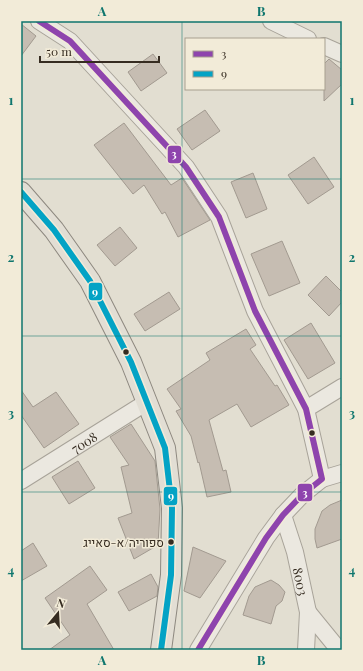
<svg xmlns="http://www.w3.org/2000/svg" width="363" height="671" font-family="'Playfair Display',Heebo,serif">
	<rect width="100%" height="100%" fill="#e2ded1"/>
	<g fill="#c6bdb2" stroke="#a29a90">
		<path d="M21 24 36 36 21 56Z"/>
		<path d="M153 54 167 73 141 91 128 72Z"/>
		<path d="M329 59 342 70V84L324 101V64Z"/>
		<path d="M205 110 220 131 192 150 177 129Z"/>
		<path d="M124 123 171 185 182 178 210 220 178 237 165 212 162 214 144 185 133 194 94 145Z"/>
		<path d="M314 157 334 187 308 204 288 175Z"/>
		<path d="M253 173 267 209 246 218 231 182Z"/>
		<path d="M120 227 137 248 115 266 97 245Z"/>
		<path d="M282 241 300 283 269 296 251 254Z"/>
		<path d="M326 276 342 292V302L329 316 308 295Z"/>
		<path d="M169 292 180 309 145 331 134 314Z"/>
		<path d="M311 323 335 363 308 379 284 340Z"/>
		<path d="M246 329 256 345 250 349 275 386 277 385 289 405 251 427 237 404 209 420 223 471 226 470 231 492 207 497 199 462 198 463 191 436 176 411 181 409 167 389 210 360 206 353Z"/>
		<path d="M21 390 33 407 56 392 79 424 44 448 21 415Z"/>
		<path d="M131 424 155 461 160 509 158 545 134 559 118 518 132 513 121 467 129 465 110 437Z"/>
		<path d="M78 461 95 488 69 504 52 477Z"/>
		<path d="M342 500V539L317 548 315 539V529L322 511 330 505Z"/>
		<path d="M33 543 47 566 21 581V551Z"/>
		<path d="M193 547 226 561 200 598 184 591Z"/>
		<path d="M90 566 107 590 87 604 114 650H49L70 635 45 598Z"/>
		<path d="M151 574 158 587 157 596 129 611 118 592Z"/>
		<path d="M271 580 279 585 285 592 282 601 276 606 271 624 243 615 249 596 255 587Z"/>
	</g>
	<g fill="none" stroke-linecap="round" stroke-linejoin="round">
		<g stroke="#a8a399" stroke-width="18">
			<g id="minor">
				<path d="M39 21 70 41 186 167 219 217 255 311 306 409 322 479 302 495 283 515 266 538 198 650"/>
				<path d="M271 21 308 39"/>
				<path d="M324 46 342 54"/>
				<path d="M306 409 342 387"/>
				<path d="M322 479 342 473"/>
				<path id="s1" d="M21 481 147 402"/>
				<path id="s2" d="M283 515 295 552 308 612 306 650"/>
				<path d="M308 612 339 650"/>
			</g>
		</g>
		<g stroke="#8e8980" stroke-width="22">
			<path id="major" d="M21 192 54 230 90 281 131 362 165 448 172 508 171 575 161 650"/>
		</g>
		<use href="#minor" stroke="#ebe8e0" stroke-width="16"/>
		<use href="#major" stroke="#e2ded4" stroke-width="20"/>
		<g stroke="#f2ebd8" stroke-width="9">
			<path id="bus-1" d="M39 21 70 41 186 167 219 217 255 311 306 409 322 479 302 495 283 515 266 538 198 650"/>
		</g>
		<g stroke="#f2ebd8" stroke-width="9">
			<path id="bus-2" d="M21 192 54 230 90 281 131 362 165 448 172 508 171 575 161 650"/>
		</g>
		<use href="#bus-1" stroke="#8e44ad" stroke-width="6"/>
		<use href="#bus-2" stroke="#03a3c5" stroke-width="6"/>
	</g>
	<path fill="none" stroke="#0f766e" stroke-width="1" stroke-opacity="0.55" d="M182 21V650M21 179H342M21 336H342M21 492H342"/>
	<g fill="#362c21" stroke="#f2ebd8" stroke-width="1.5">
		<circle cx="126" cy="352" r="3.5"/>
		<circle cx="312" cy="433" r="3.5"/>
		<circle cx="171" cy="542" r="3.5"/>
	</g>
	<g text-anchor="middle" dominant-baseline="central" stroke-width="3" stroke-linejoin="round" paint-order="stroke">
		<g font-size="12" fill="#362c21" stroke="#f2ebd8" text-anchor="end">
			<text x="164" y="542">ספוריה/א-סאייג</text>
		</g>
		<g font-size="13" fill="#362c21" stroke="#f2ebd8">
			<text stroke="none"><textPath href="#s1" startOffset="74">7008</textPath></text>
			<text stroke="none"><textPath href="#s2" startOffset="69">8003</textPath></text>
		</g>
	</g>
	<g stroke="#f2ebd8" stroke-width="1.5">
		<rect x="167" y="145" width="15" height="19" rx="4" fill="#8e44ad"/>
		<rect x="88" y="282" width="15" height="19" rx="4" fill="#03a3c5"/>
		<rect x="297" y="483" width="16" height="19" rx="4" fill="#8e44ad"/>
		<rect x="163" y="486" width="15" height="20" rx="4" fill="#03a3c5"/>
	</g>
	<g font-size="11" text-anchor="middle" font-weight="bold" fill="#fff">
		<text x="174" y="158">3</text>
		<text x="95" y="296">9</text>
		<text x="305" y="497">3</text>
		<text x="171" y="500">9</text>
	</g>
	<rect width="363" height="671" fill="none" stroke="#f2ebd8" stroke-width="44"/>
	<rect x="185" y="38" width="140" height="52" fill="#f2ebd8" stroke="#a79f8f"/>
	<rect x="193" y="51" width="20" height="6" fill="#8e44ad" stroke="#a79f8f"/>
	<text x="221" y="58" font-size="12" fill="#362c21">3</text>
	<rect x="193" y="71" width="20" height="6" fill="#03a3c5" stroke="#a79f8f"/>
	<text x="221" y="78" font-size="12" fill="#362c21">9</text>
	<g transform="translate(58 613) rotate(18)" stroke="#f2ebd8" stroke-width="3" paint-order="stroke">
	<path d="M0-3L7 15L0 10L-7 15Z" fill="#362c21"/>
	<text y="-6" font-size="11" font-weight="bold" text-anchor="middle" fill="#362c21">N</text>
	</g>
	<path d="M40 56v6h119v-6" fill="none" stroke="#362c21" stroke-width="2"/>
	<text x="46" y="56" font-size="12" fill="#362c21" stroke="#f2ebd8" stroke-width="3" paint-order="stroke">50 m</text>
	<rect x="22" y="22" width="319" height="627" fill="none" stroke="#0f766e" stroke-width="1.5"/>
	<g font-size="13" text-anchor="middle" font-weight="bold" fill="#0f766e">
		<text x="102" y="16">A</text>
		<text x="261" y="16">B</text>
		<text x="11" y="105">1</text>
		<text x="352" y="105">1</text>
		<text x="11" y="262">2</text>
		<text x="352" y="262">2</text>
		<text x="11" y="418">3</text>
		<text x="352" y="418">3</text>
		<text x="11" y="575">4</text>
		<text x="352" y="575">4</text>
		<text x="102" y="665">A</text>
		<text x="261" y="665">B</text>
	</g>
</svg>
